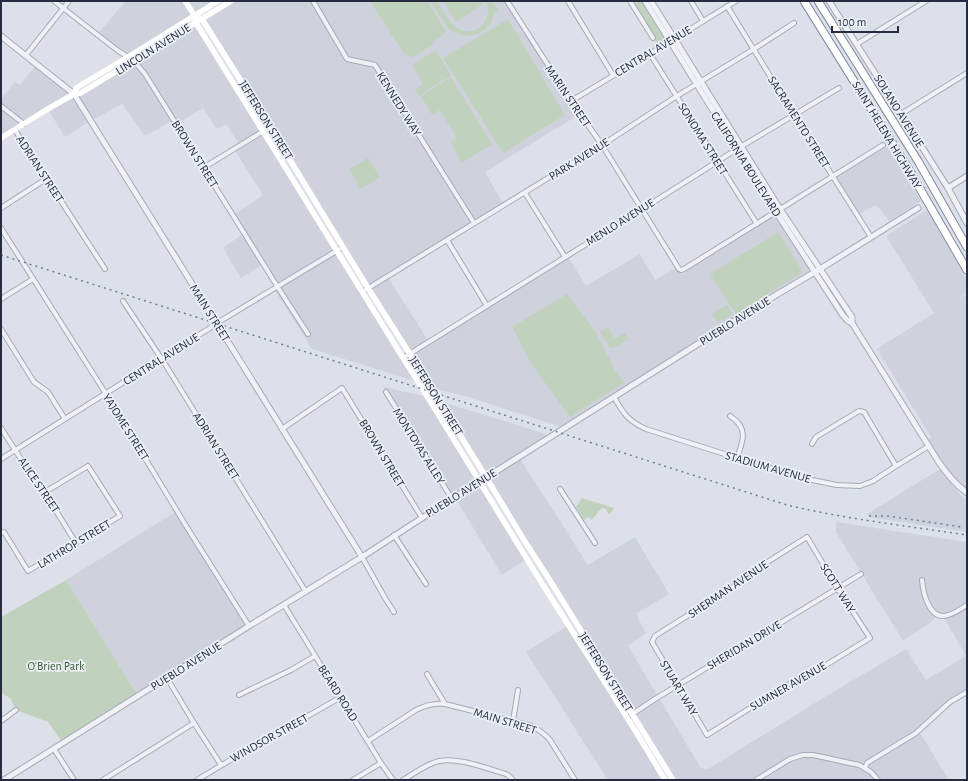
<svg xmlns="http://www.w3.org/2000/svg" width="968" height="781" font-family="'Alegreya Sans',sans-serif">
	<rect width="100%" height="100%" fill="#dde0e8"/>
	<g fill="#cfd2dd">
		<path d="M123 1H218L128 57 97 35 124 3Z"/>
		<path d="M231 1H507L580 114 485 172 504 205 387 276 429 342 567 255 586 286 640 254 655 280 678 267 681 270 776 212 815 272 564 428 469 397 431 388 202 19Z"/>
		<path d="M196 23 418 382 312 349 274 289 277 287 263 264 241 278 223 248 244 233 233 215 263 195 234 149 240 145 226 124 217 129 203 108 177 124 174 120 145 136 122 104 90 121 65 137 48 109 1 138V99L15 82 20 85 37 64 74 94 81 93Z"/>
		<path d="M887 146 921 201 889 221 879 208 875 205 860 214 836 177Z"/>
		<path d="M927 210 967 279V293L948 305 965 295 967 298V493L960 488 927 442 931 437 877 349 934 313 886 236Z"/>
		<path d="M383 387 428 397 527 559 502 575 455 498 452 499Z"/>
		<path d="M439 401 540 432 550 437 519 457 588 565 635 537 669 594 636 614 646 633 628 646 701 768 708 769 833 692 906 649 926 680 966 656 943 616 938 614 930 623 903 641 836 532V522L967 542V692L950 702 919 731 949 780H673Z"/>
		<path d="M940 469 961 496 967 501V532L896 521 873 518 867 514Z"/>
		<path d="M177 511 249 626 138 696 66 580Z"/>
		<path d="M569 625 665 780H608L526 652Z"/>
	</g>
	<g fill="#c0d2be">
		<path d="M370 1H427L446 31 445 34 432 42 433 45 413 57 404 54Z"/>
		<path d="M430 1H437C442 9 449 23 457 28 476 39 494 20 486 1H493L499 10 494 13 491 23 485 30 478 34 466 36 455 33 448 28Z"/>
		<path d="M443 1H481L483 4 456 22Z"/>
		<path d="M630 1H645L671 41 659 48 653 38Z"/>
		<path d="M508 19 565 115 503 153 443 58Z"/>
		<path d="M436 50 451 76 444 80 436 68 443 80 419 96 415 89 423 84 412 65Z"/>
		<path d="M451 77 492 144 462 163 450 142 457 138 440 110 432 115 421 96Z"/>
		<path d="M368 158 380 177 361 189 349 169Z"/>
		<path d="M778 232 803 272 736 314 710 274Z"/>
		<path d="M567 294 597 334 615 370 624 383 570 417 532 365 512 327Z"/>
		<path d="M727 305 732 314 718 323 712 314Z"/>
		<path d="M608 327 614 337 616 338 625 333 629 339 613 348H610L600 332Z"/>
		<path d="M582 498 614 508 609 515 606 509 603 508 601 509 597 513V514L591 520 589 517 584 520 576 507Z"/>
		<path d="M66 580 138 696 63 743 48 722 16 710 11 699 1 692V617Z"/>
	</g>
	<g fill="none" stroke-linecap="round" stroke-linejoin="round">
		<g stroke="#a6aab5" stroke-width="6">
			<g id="minor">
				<path d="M54 1 117 50 134 61 145 74 277 286 308 334"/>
				<path d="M313 1 347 59 375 65 474 223"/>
				<path d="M507 1 571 101 602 145 679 269 681 270 684 269 883 145"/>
				<path d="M568 1 613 75"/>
				<path d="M630 1 653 38"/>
				<path d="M691 1 703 21"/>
				<path d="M727 6 794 115 871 237"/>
				<path d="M857 44 926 1"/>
				<path d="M650 54 757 224"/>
				<path d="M26 55 69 1"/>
				<path d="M571 101 671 41 736 1"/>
				<path d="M1 106 24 124"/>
				<path d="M901 114 967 73"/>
				<path d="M15 130 105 269"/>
				<path d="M203 168 270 127"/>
				<path d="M525 193 565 257"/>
				<path d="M1 208 46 179"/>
				<path d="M1 228 106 394 188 529 249 626"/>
				<path d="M447 240 487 306"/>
				<path d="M362 292 602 145 677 96 754 49 794 23"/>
				<path d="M1 299 33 279"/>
				<path d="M123 301 165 364 306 592"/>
				<path d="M1 329 34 382 48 392 65 419"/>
				<path d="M403 358 641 210 737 149 839 88"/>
				<path d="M386 392 452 499"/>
				<path d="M614 397C623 413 628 421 646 429L737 458 807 479 837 485 860 486 873 481 896 466 929 446"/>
				<path d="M730 416C749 428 743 441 737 458"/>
				<path d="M1 428 26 467 35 477 76 543"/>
				<path d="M282 429 342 388 422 518"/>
				<path d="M812 444 816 437 859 411 864 412 896 466"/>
				<path d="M1 459 210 328 216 323 222 320 343 247"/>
				<path d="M560 489 595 543"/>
				<path d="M1 533 4 532 28 571 120 516 88 466 45 492"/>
				<path d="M394 535 426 584"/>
				<path d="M807 537 838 589 870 638 808 676 787 685 707 735 652 642 655 636 730 589 747 575Z"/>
				<path d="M362 557 385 598 394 612"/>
				<path d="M922 580C923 591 928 616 943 616 952 616 960 609 967 605"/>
				<path d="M284 605 381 763 393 780"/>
				<path d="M427 674 445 704 532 726C539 730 545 734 550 740L575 780"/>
				<path d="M167 678 194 723 221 765"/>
				<path d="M239 695 291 670 315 656"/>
				<path d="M631 715 655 699 861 574"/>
				<path d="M1 721 16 710"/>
				<path d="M513 721 518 690"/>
				<path d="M368 741 416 710C426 705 434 703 445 704"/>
				<path d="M54 749 74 780"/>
				<path d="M865 768 867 763 916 733 950 702 967 692"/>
				<path d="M103 780 194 723"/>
				<path d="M197 780C244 751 293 725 341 697"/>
				<path d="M353 780 381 763"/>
				<path d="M403 780C415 773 426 764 439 761 458 757 485 768 503 773L508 775 513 780"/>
				<path d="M756 780 790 759 803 755H813L859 765 871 772 878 780"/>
			</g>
		</g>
		<g stroke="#a6aab5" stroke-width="7">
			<g id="tertiary">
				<path d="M645 1 776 212 842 314 847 320 852 323 938 461C946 473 955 484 967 493"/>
				<path d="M651 1 780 209 852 317V323"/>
				<path d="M829 1 948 188 967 223"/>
				<path d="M1 36 74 94 362 557"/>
				<path d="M948 188 967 176"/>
				<path d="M4 780 249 626 362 557 422 518 766 301 820 269 918 208"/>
			</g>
		</g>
		<g stroke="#848a9f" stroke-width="9">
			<g id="motorway">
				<path d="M804 1 908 168 967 270"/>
				<path d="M818 1 918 161 967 247"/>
			</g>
		</g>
		<use href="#minor" stroke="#f0f1f6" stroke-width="4"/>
		<use href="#tertiary" stroke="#f0f1f6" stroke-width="5"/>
		<g stroke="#fff" stroke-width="5.5">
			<path d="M185 1 195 16 196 23 403 358C451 433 496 510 543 585 584 650 626 714 665 780"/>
			<path d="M195 16 202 19 270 127 368 288 410 354 486 477 524 540 551 582 673 780"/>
			<path d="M74 94 76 88 128 57 218 1"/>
			<path d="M1 138 46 110 74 94 81 93 231 1"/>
		</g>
		<use href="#motorway" stroke="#fff" stroke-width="7"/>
		<g stroke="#767c92" stroke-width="1.5" stroke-dasharray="2 4" stroke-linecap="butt">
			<path d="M1 255 787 505C846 519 907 526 967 535"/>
			<path d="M869 516H888L962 527"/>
		</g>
	</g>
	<g text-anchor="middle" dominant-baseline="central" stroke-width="3.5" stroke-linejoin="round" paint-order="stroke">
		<g font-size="12" fill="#262b3f" stroke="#edeff6">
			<text transform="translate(153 49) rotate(-32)">LINCOLN AVENUE</text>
			<text transform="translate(653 51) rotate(-31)">CENTRAL AVENUE</text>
			<text transform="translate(568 96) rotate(56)">MARIN STREET</text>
			<text transform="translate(399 104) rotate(58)">KENNEDY WAY</text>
			<text transform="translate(899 111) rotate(58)">SOLANO AVENUE</text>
			<text transform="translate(266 120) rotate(58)">JEFFERSON STREET</text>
			<text transform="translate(799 122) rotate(58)">SACRAMENTO STREET</text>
			<text transform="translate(887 135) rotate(59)">SAINT HELENA HIGHWAY</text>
			<text transform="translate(703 139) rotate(58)">SONOMA STREET</text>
			<text transform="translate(195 154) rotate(58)">BROWN STREET</text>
			<text transform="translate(579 159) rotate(-32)">PARK AVENUE</text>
			<text transform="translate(746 164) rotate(58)">CALIFORNIA BOULEVARD</text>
			<text transform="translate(40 169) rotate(57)">ADRIAN STREET</text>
			<text transform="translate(620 222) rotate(-32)">MENLO AVENUE</text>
			<text transform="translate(210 313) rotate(58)">MAIN STREET</text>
			<text transform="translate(735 321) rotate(-32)">PUEBLO AVENUE</text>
			<text transform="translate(161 359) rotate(-32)">CENTRAL AVENUE</text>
			<text transform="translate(436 396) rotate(58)">JEFFERSON STREET</text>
			<text transform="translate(126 427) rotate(58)">YAJOME STREET</text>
			<text transform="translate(216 446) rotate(58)">ADRIAN STREET</text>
			<text transform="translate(419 446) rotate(58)">MONTOYAS ALLEY</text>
			<text transform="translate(382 453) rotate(59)">BROWN STREET</text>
			<text transform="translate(768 467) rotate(16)">STADIUM AVENUE</text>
			<text transform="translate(39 485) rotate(56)">ALICE STREET</text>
			<text transform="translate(461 493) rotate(-32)">PUEBLO AVENUE</text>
			<text transform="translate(74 544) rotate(-31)">LATHROP STREET</text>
			<text transform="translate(838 588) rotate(58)">SCOTT WAY</text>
			<text transform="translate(728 589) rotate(-34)">SHERMAN AVENUE</text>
			<text transform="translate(744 645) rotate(-31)">SHERIDAN DRIVE</text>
			<text transform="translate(186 666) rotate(-32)">PUEBLO AVENUE</text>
			<text transform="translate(606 672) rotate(58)">JEFFERSON STREET</text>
			<text transform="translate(788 686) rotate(-30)">SUMNER AVENUE</text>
			<text transform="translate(679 688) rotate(59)">STUART WAY</text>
			<text transform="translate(338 693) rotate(58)">BEARD ROAD</text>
			<text transform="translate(505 721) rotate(17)">MAIN STREET</text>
			<text transform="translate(269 738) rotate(-29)">WINDSOR STREET</text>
		</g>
		<g font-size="12" fill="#345c33" stroke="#edeff6">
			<text x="56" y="666">O'Brien Park</text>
		</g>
	</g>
	<rect width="968" height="781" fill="none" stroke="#262b3f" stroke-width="4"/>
	<path d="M832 26v6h66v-6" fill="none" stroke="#262b3f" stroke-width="2"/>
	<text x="838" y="26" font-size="12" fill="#262b3f" stroke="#edeff6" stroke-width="3" paint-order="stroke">100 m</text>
</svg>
